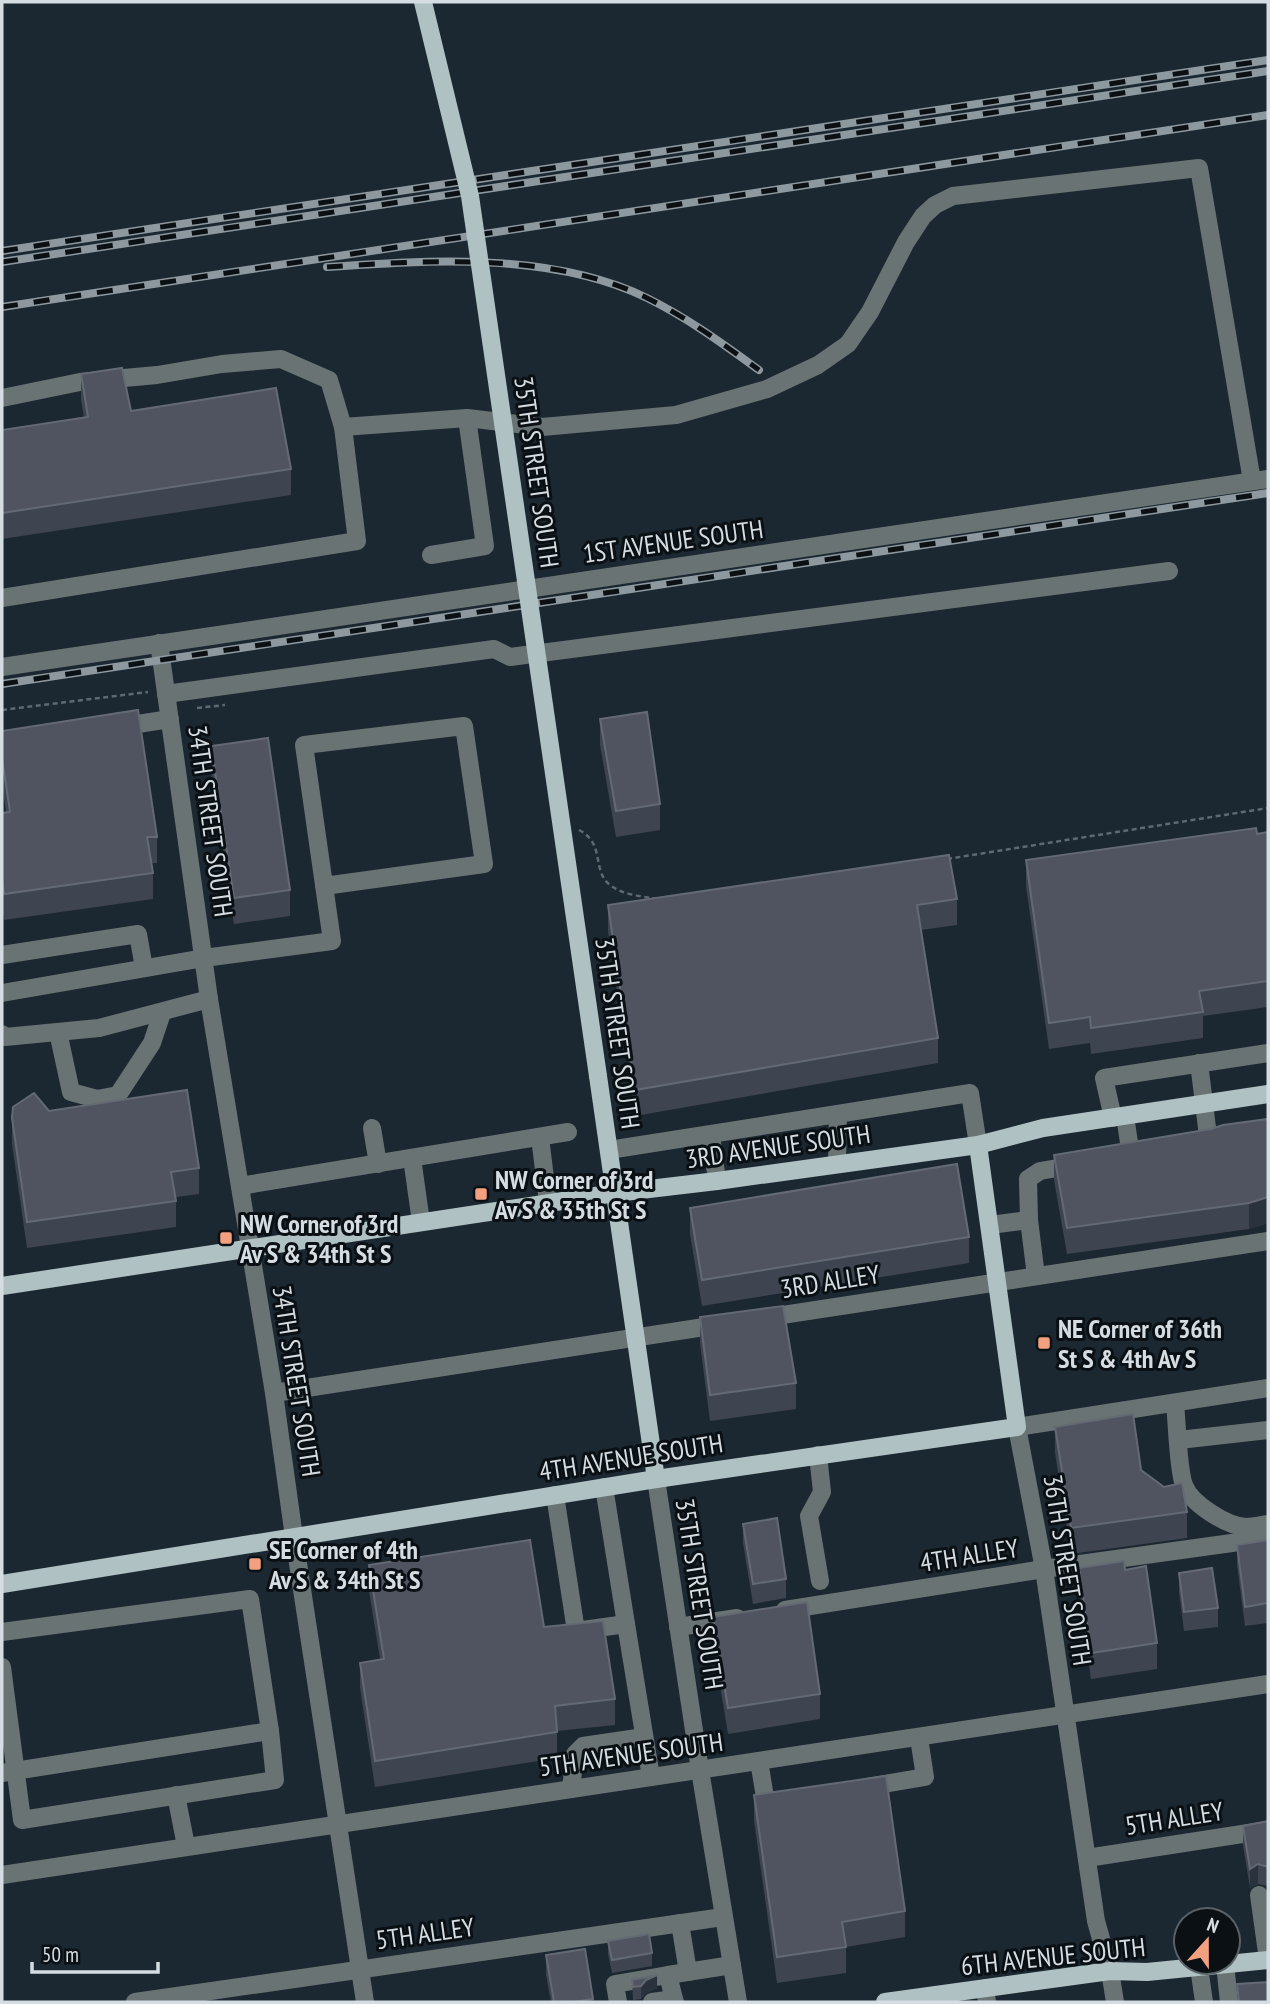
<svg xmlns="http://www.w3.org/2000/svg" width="1270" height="2004" font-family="'PT Sans Narrow',sans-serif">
	<rect width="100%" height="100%" fill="#1b2831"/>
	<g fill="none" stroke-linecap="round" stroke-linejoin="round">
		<g stroke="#5e6971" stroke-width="2.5" stroke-dasharray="5 3.5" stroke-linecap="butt">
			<path d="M197 708 225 705"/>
			<path d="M2 710 148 692"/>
			<path d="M579 830C606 844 591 870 610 885 623 895 641 896 657 899"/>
			<path d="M947 859 1268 808"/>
		</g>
		<g stroke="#6a7374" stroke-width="18">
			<path d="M2 398 80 382 157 375 222 364 281 359 329 380 343 427 357 541 2 598"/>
			<path d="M343 427 467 418 542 427 676 415 767 389 818 365 848 344 870 312 906 242 923 216 935 205 953 196 1199 168 1252 481"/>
			<path d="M431 555 485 546 467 418"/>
			<path d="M159 643 209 999 274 1393 294 1537 365 2002"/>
			<path d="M2 667 1268 479"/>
			<path d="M166 694 494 649 510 657 1169 571"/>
			<path d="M118 727 170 719"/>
			<path d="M2 955 138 934 144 968"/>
			<path d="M2 993 204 958 332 941 304 745 464 726 484 864 324 886"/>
			<path d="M58 1032 71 1092 97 1099 118 1095 152 1043 162 1013"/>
			<path d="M2 1034 5 1037 99 1028 209 999"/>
			<path d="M1199 1063 1209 1144 1199 1145"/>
			<path d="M1125 1116 1131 1156"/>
			<path d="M1113 1118 1104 1078 1268 1053"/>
			<path d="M372 1128 378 1164"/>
			<path d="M711 1135 717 1181"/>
			<path d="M540 1137 548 1203"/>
			<path d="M609 1150 970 1093 978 1145"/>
			<path d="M412 1158 421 1222"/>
			<path d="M837 1164 838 1114"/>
			<path d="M240 1186 568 1132"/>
			<path d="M1029 1220 1028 1179 1040 1171 1075 1165"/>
			<path d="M990 1225 1029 1220 1036 1276"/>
			<path d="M762 1318 1268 1241"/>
			<path d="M274 1393 724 1324"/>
			<path d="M1175 1403C1177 1422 1178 1470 1184 1485 1191 1504 1227 1526 1246 1527 1253 1527 1261 1525 1268 1524"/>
			<path d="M1179 1440 1268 1430"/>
			<path d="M818 1455 822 1492 809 1516 820 1581"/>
			<path d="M656 1479 700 1770 738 2002"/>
			<path d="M604 1487 626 1624"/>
			<path d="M555 1495 576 1631 626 1624 651 1777"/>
			<path d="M785 1610 1044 1569 1268 1538"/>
			<path d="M678 1627 737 1618"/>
			<path d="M2 1632 250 1599 270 1731 275 1780 22 1820 2 1667"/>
			<path d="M759 1761 766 1803 779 1801"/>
			<path d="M2 1773 270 1731"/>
			<path d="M866 1787 925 1777 919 1738"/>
			<path d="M571 1789 575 1754 583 1746 644 1737"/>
			<path d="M176 1795 186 1846"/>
			<path d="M1087 1858 1268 1830"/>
			<path d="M2 1875C423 1808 846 1750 1268 1684"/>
			<path d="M1259 1895 1268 1960"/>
			<path d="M680 1923 688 1972"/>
			<path d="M1225 1964 1229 2002"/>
			<path d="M1199 1967 1204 2002"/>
			<path d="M668 1975 732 1965"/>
			<path d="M985 1988 987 2002"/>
			<path d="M135 2002 723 1917"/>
			<path d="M618 2002 615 1984 668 1975 674 1999"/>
			<path d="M652 2002 674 1999 675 2002"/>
			<path d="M1115 2002 1110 1971 1096 1921 1044 1569 1017 1427 1268 1388"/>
		</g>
		<g stroke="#afc1c3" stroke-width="18">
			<path d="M598 1076 656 1479"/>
			<path d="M2 1286 615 1193 717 1181 978 1145 1043 1128 1268 1094"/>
			<path d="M2 1584 656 1479 1017 1427 978 1145"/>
			<path d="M885 2002 1110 1971 1147 1972 1268 1960"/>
		</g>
		<g stroke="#8e989f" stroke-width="8">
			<g id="rail">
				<path d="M2 251 1268 60"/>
				<path d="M2 262 1268 71"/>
				<path d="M327 267C429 260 553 252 647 298 688 318 723 344 759 370"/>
				<path d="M2 307 1268 115"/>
				<path d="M2 684 1268 493"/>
			</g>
		</g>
		<use href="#rail" stroke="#0a1014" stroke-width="5" stroke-dasharray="16" stroke-linecap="butt"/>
		<path stroke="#afc1c3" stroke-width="18" d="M423 2 470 196 598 1076"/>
	</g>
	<g fill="#3e4450">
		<path d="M81 374 131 411 291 469V495L2 539V430L84 418 81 400Z"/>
		<path d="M600 719 660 804V830L616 837 600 745Z"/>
		<path d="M2 731 157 837V863H151L153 873V899L4 920 2 905V813L6 812 2 784Z"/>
		<path d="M211 746 290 890V916L234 924 211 772Z"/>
		<path d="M1268 832V1007L1203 1016V1038L1091 1054 1090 1043 1049 1049 1026 886V860Z"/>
		<path d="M957 899V925L921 930 938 1038V1063L635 1116 608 931V905Z"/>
		<path d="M49 1111 199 1168V1194L176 1197V1227L27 1248 12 1144V1118Z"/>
		<path d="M1268 1119V1223L1249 1229 1067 1254 1054 1180V1155L1211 1129Z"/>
		<path d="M690 1208 969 1237V1263L702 1306 690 1234Z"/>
		<path d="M700 1317 796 1383V1409L710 1421 700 1343Z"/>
		<path d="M1055 1427 1141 1470 1187 1512V1538L1071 1554 1055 1453Z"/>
		<path d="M743 1524 786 1579V1598L753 1604 743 1543Z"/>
		<path d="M1268 1540V1623L1245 1626 1237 1565V1545Z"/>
		<path d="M369 1565 544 1627 615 1699V1725L557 1731V1758L375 1787 360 1688V1663L380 1659 369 1591Z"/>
		<path d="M1079 1568 1125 1570 1157 1643V1669L1091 1679 1079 1594Z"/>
		<path d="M1179 1573 1218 1608V1627L1184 1631 1179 1592Z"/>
		<path d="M713 1617 820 1694V1719L728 1734 713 1643Z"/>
		<path d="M754 1795 905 1911V1937L846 1947V1973L777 1983 754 1821Z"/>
		<path d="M1268 1821V1886L1258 1884 1250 1888 1243 1845V1826Z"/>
		<path d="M608 1941 652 1953V1966L612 1973 608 1954Z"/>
		<path d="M546 1955 593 1999V2002H551L546 1975Z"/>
		<path d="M632 1980 657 1988 646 1993 641 1999 633 2000Z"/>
	</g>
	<g fill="#29323d">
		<path d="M1268 1197V1223L1249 1229V1203Z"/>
		<path d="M1258 1864V1884L1250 1888V1869Z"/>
		<path d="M657 1975V1988L646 1993 641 1999V1986L646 1980Z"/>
	</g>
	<g fill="#4f5460" stroke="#646a74" stroke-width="2">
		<path d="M122 368 131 411 276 388 291 469 2 513V430L88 417 81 374Z"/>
		<path d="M138 710 157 837H147L153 873 4 894 2 879V813L10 812 2 758V731Z"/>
		<path d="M647 712 660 804 616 811 600 719Z"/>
		<path d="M268 738 290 890 234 898 211 746Z"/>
		<path d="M1256 828 1257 834 1268 832V981L1199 991 1203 1012 1091 1028 1090 1017 1049 1023 1026 860Z"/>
		<path d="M949 855 957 899 917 905 938 1038 635 1090 608 905Z"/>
		<path d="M187 1090 199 1168 171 1172 176 1201 27 1222 12 1118 13 1107 34 1093 49 1111Z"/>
		<path d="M1268 1119V1197L1249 1203 1067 1228 1054 1155 1211 1129 1223 1125Z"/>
		<path d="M957 1164 969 1237 702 1280 690 1208Z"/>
		<path d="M783 1306 796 1383 710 1395 700 1317Z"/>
		<path d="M1133 1414 1141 1470 1164 1487 1182 1483 1187 1512 1071 1528 1055 1427Z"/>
		<path d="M777 1518 786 1579 753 1584 743 1524Z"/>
		<path d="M530 1540 544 1627 603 1621 615 1699 555 1706 557 1732 375 1761 360 1663 384 1659 369 1565Z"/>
		<path d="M1268 1540V1603L1245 1607 1237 1545Z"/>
		<path d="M1124 1561 1125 1570 1146 1566 1157 1643 1091 1653 1079 1568Z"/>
		<path d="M1212 1568 1218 1608 1184 1612 1179 1573Z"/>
		<path d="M807 1602 820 1694 728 1708 713 1617Z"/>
		<path d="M886 1776 905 1911 842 1922 846 1947 777 1957 754 1795Z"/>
		<path d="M1268 1821V1867L1258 1864 1250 1869 1243 1826Z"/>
		<path d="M649 1934 652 1953 612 1960 608 1941Z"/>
		<path d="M585 1949 593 1999 573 2002H554L546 1955Z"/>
		<path d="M657 1975 646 1980 641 1986 633 1987 632 1980Z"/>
		<path d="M1268 1982V2002H1239L1237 1984Z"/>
	</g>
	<g fill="#f2a080" stroke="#0a1014" stroke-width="2.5">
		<rect x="474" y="1187" width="14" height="14" rx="3.5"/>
		<rect x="219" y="1231" width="14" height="14" rx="3.5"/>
		<rect x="1037" y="1336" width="14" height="14" rx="3.5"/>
		<rect x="248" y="1557" width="14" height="14" rx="3.5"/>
	</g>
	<g text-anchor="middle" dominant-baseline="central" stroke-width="6" stroke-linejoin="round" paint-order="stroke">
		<g font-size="26" fill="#d5dde3" stroke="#0a1014">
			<text transform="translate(537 472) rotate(82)">35TH STREET SOUTH</text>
			<text transform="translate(673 541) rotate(-8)">1ST AVENUE SOUTH</text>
			<text transform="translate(211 821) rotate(82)">34TH STREET SOUTH</text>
			<text transform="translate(618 1033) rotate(82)">35TH STREET SOUTH</text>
			<text transform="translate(778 1146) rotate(-8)">3RD AVENUE SOUTH</text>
			<text transform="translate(830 1281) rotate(-9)">3RD ALLEY</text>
			<text transform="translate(297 1381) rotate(81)">34TH STREET SOUTH</text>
			<text transform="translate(631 1457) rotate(-9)">4TH AVENUE SOUTH</text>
			<text transform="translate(969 1555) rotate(-9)">4TH ALLEY</text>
			<text transform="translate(1068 1570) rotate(81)">36TH STREET SOUTH</text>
			<text transform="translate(700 1594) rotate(81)">35TH STREET SOUTH</text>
			<text transform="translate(631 1754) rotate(-8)">5TH AVENUE SOUTH</text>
			<text transform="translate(1174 1818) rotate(-9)">5TH ALLEY</text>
			<text transform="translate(425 1933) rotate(-8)">5TH ALLEY</text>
			<text transform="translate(1053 1956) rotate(-6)">6TH AVENUE SOUTH</text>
		</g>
		<g font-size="26" font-weight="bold" fill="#d5dde3" stroke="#0a1014" text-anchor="start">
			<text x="495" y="1179">NW Corner of 3rd<tspan x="495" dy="30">Av S &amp; 35th St S</tspan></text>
			<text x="240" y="1223">NW Corner of 3rd<tspan x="240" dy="30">Av S &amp; 34th St S</tspan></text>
			<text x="1058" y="1328">NE Corner of 36th<tspan x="1058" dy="30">St S &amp; 4th Av S</tspan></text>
			<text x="269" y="1549">SE Corner of 4th<tspan x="269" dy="30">Av S &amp; 34th St S</tspan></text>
		</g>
	</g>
	<rect width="1270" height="2004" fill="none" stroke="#d5dde3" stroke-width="7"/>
	<g transform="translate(1207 1941) rotate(21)"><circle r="33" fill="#0a1014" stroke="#5b6267" stroke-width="2"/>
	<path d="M0-5L12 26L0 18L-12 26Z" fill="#f2a080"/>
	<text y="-10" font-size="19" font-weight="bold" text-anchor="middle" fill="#d5dde3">N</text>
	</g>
	<path d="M32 1962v10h126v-10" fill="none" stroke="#d5dde3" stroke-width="3.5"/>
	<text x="42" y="1962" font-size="21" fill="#d5dde3" stroke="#0a1014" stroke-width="5" paint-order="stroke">50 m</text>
</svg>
